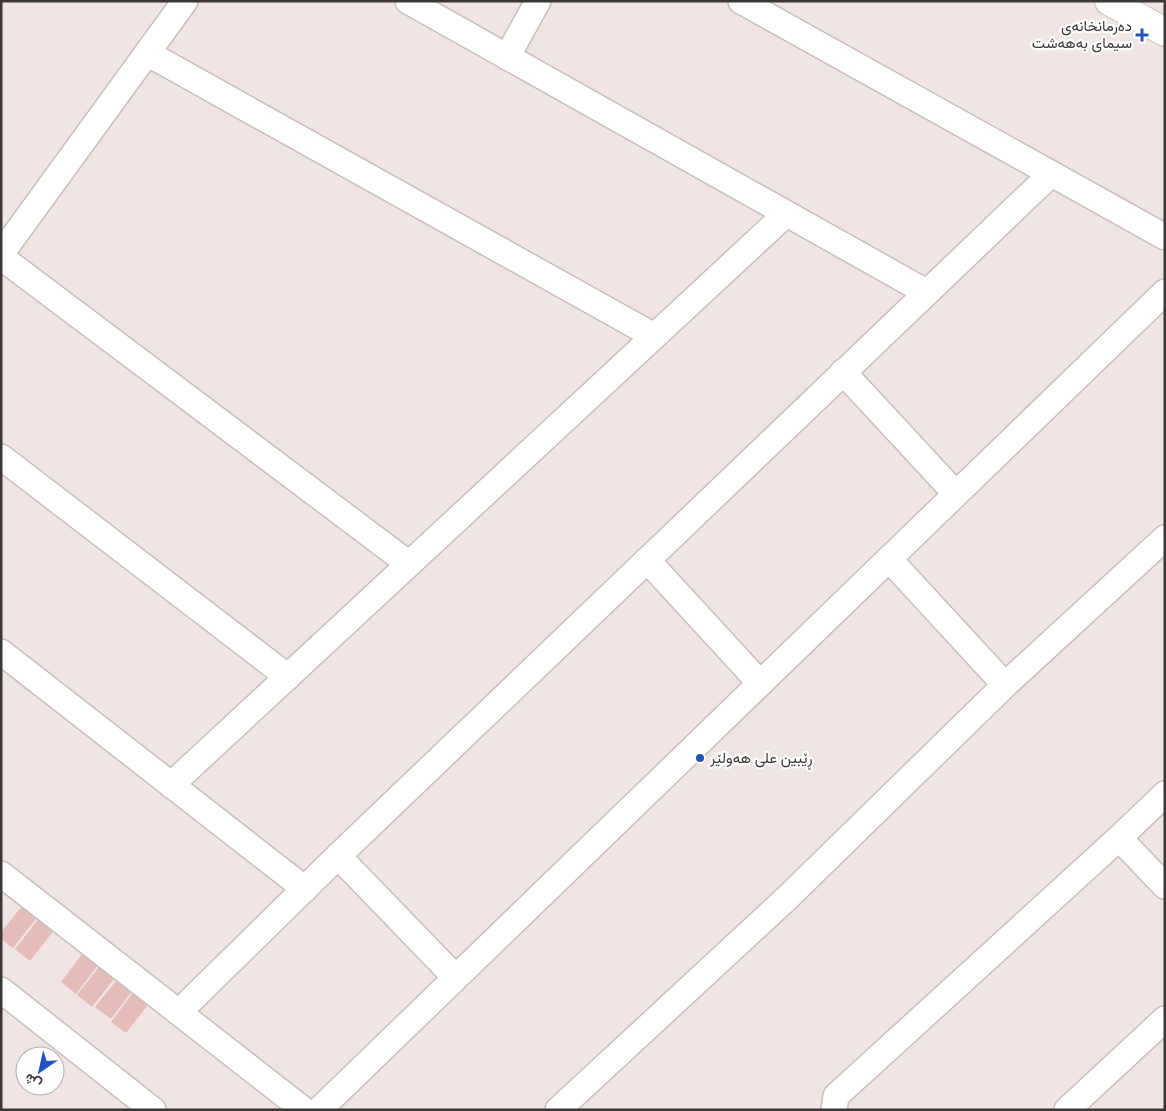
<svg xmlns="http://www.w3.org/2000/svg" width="1166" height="1111" font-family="'Times New Roman',Vazirmatn,serif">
	<rect width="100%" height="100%" fill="#f0e5e3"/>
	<g fill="#e4bdb8">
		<path d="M23 905 38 916 13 948 1 939V932Z"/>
		<path d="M40 917 55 929 30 961 15 949Z"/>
		<path d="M85 950 100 962 76 994 61 982Z"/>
		<path d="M102 963 117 975 92 1007 77 995Z"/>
		<path d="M120 976 135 987 111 1019 95 1007Z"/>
		<path d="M135 990 151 1001 126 1033 111 1022Z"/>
	</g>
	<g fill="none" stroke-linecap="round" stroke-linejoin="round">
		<g stroke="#c8bebc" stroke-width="28">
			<g id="street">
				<path d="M408 1 926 292"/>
				<path d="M741 1 1165 237"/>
				<path d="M147 53 654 336"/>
				<path d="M507 57 538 1"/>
				<path d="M1 254 185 1"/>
				<path d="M1 257 409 564"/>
				<path d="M843 372 956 494"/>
				<path d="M1 457 288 677"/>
				<path d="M889 559 1005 685"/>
				<path d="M647 560 760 683"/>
				<path d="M1 652 305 889"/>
				<path d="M171 785 786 214"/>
				<path d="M1119 838 1165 886"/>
				<path d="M338 856 455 977"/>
				<path d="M1 874 304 1110"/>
				<path d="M1 990 153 1110"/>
				<path d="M179 1012 338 856 1051 174"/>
				<path d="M319 1110 1165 292"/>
				<path d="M558 1110 787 898 1005 685 1165 538"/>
				<path d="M834 1110 836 1096 1119 838 1165 794"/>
				<path d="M1067 1110 1165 1019"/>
			</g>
		</g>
		<g stroke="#c8bebc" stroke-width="30">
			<path id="secondary" d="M1109 1 1165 32"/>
		</g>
		<use href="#street" stroke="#fff" stroke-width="25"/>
		<use href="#secondary" stroke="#fff" stroke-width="28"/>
	</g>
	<g fill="#2254c1" stroke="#fff" stroke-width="2">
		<path d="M1139.5 27.5h5v5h5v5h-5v5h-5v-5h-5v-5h5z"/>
		<circle cx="700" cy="758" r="5"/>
	</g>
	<g text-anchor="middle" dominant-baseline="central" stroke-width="4.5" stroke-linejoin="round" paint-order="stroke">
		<g font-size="15" fill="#3c3737" stroke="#fff" text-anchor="end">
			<text x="1132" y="26">دەرمانخانەی<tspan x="1132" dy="17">سیمای بەهەشت</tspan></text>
			<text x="710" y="758" text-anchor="start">ڕێبین علی هەولێر</text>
		</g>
	</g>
	<rect width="1166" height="1111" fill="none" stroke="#3c3737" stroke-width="5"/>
	<g transform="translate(40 1071) rotate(214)"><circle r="24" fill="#ffffff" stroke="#b1afaf"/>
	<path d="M0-4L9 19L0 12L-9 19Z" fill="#2254c1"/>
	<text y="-8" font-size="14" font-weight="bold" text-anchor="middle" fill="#3c3737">ش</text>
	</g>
</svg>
